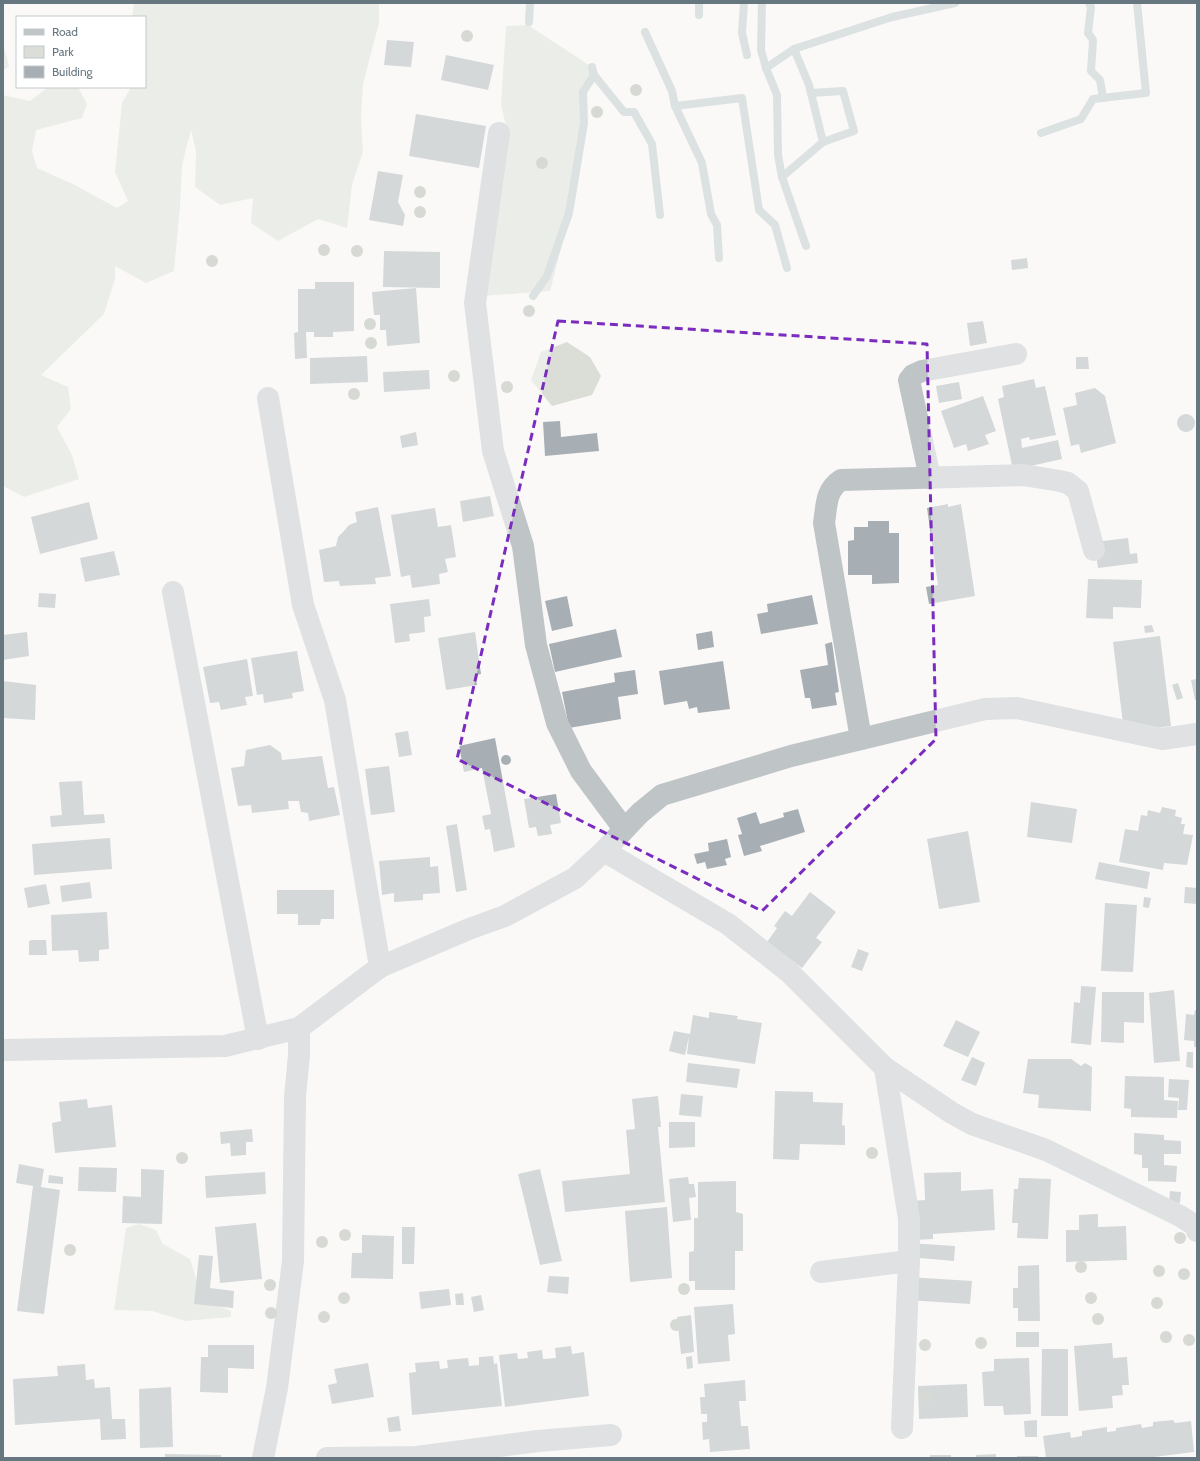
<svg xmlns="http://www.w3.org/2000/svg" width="1200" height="1461" font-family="Cabin,sans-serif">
	<rect width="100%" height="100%" fill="#faf9f8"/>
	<g fill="#daded7">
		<path d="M134 3H379V23L363 84 361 117 363 152 352 185 347 228 318 219 278 241 251 223 253 198 220 205 195 187 196 151 191 130 182 165 180 207 174 271 146 283 115 266V279L104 314 41 375 68 387 71 409 57 427 72 455 79 479 24 497 3 486V95L30 101 48 87H78L87 104 82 118 36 130 32 151 37 168 73 184 117 208 128 201 115 172 122 103 131 87H145V17H132Z"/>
		<path d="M528 25 592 67 594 75 583 92 584 123 572 217 564 237 550 291 483 296 507 131 501 104 506 26Z"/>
		<path d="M3 43 9 66 3 71Z"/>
		<path d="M567 342 590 357 601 376 592 395 552 406 531 380 541 352Z"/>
		<path d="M139 1224 156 1230 163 1244 190 1259 203 1300 231 1311V1317L185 1321 152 1311 114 1310 126 1228Z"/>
	</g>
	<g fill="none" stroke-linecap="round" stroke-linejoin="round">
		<g stroke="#b8c4c7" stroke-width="8">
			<path d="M744 3 742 33 747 55"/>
			<path d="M762 3 761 50 766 68 777 95 778 155 782 177 806 246"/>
			<path d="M1089 3 1091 7 1088 33 1093 40 1091 71 1100 80 1103 98"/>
			<path d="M699 15V3"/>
			<path d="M529 22 530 3"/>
			<path d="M645 32 672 91 675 106 702 163 711 214 717 225 719 258"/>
			<path d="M794 49 892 17 955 3"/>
			<path d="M592 67 594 75 624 112H634L652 144 660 215"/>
			<path d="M766 68 794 49 809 85 823 142"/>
			<path d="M675 106 742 98 759 210 775 225 787 268"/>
			<path d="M1041 133 1081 119 1093 99 1146 93 1137 3"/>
			<path d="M782 177 823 142 854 131 843 91 811 93"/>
			<path d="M533 296 547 276 569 213 584 123 583 92 594 75"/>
		</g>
	</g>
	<g fill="#a7afb4">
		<path d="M387 40 414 42 411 67 384 65Z"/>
		<path d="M446 55 494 65 488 90 441 80Z"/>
		<path d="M416 114 486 126 479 168 409 156Z"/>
		<path d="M378 171 403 175 398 202 405 215 403 226 369 220Z"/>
		<path d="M384 251 440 252V288L383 287Z"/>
		<path d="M1027 258 1028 268 1012 270 1011 260Z"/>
		<path d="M315 282H354V331L333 332V337H314V332H306L307 358 295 359 294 333 298 332V289H315Z"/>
		<path d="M416 288 420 343 387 346 386 330H380V315H374L372 292Z"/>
		<path d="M983 321 987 343 970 346 967 323Z"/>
		<path d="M367 356 368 382 310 384V358Z"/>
		<path d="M1076 357H1088L1089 369H1076Z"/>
		<path d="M429 370 430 389 384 392 383 372Z"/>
		<path d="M1034 379 1036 388 1045 386 1056 435 1030 440 1029 437 1021 439 1022 448 1058 440 1062 459 1013 470 998 399 1004 397 1002 386Z"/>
		<path d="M959 382 962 399 939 403 936 386Z"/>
		<path d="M1095 388 1105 396 1116 443 1081 453 1079 444 1071 446 1063 408 1077 405 1075 393Z"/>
		<path d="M983 396 996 431 985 435 989 444 968 451 966 444 954 448 941 411Z"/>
		<circle cx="1186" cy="423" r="9"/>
		<path d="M560 421 561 437 597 433 599 451 545 456 543 422Z"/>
		<path d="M416 432 418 445 402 448 400 436Z"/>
		<path d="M490 496 494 516 463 522 460 501Z"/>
		<path d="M89 502 98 539 40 554 31 517Z"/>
		<path d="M948 504V507L961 504 975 596 929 604 926 587 938 585 927 508Z"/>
		<path d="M378 507 391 576 375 578 376 584 340 586 339 581 324 582 319 550 336 546 338 537 343 532 349 525 357 522 355 512Z"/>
		<path d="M435 508 438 527 451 525 456 557 445 559 448 572 439 574 440 584 412 588 410 575 401 577 391 515Z"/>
		<path d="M868 521H889V533H899V583L872 584V575H848V541L854 540V527H868Z"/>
		<path d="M1128 538 1130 554 1137 553 1138 563 1098 568 1094 542Z"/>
		<path d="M114 551 120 575 85 582 80 558Z"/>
		<path d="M1088 579 1142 580 1141 608 1113 607V619L1086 618Z"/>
		<path d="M39 593 56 594 55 608 38 607Z"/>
		<path d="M812 595 818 624 761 634 757 614 768 612 767 604Z"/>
		<path d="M567 596 573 626 552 631 545 601Z"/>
		<path d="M429 599 431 616 424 617 425 632 409 634 410 641 395 643 390 604Z"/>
		<path d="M1152 625 1154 632 1145 633 1144 626Z"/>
		<path d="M616 629 622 657 555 672 549 644Z"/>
		<path d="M712 631 714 647 698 650 696 634Z"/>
		<path d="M27 632 29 656 3 660V635Z"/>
		<path d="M475 632 481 674 475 675 477 685 446 690 438 638Z"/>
		<path d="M1160 636 1171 726 1124 732 1113 642Z"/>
		<path d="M832 642 839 692 835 693 837 705 812 709 810 698H805L800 670 828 665 825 644Z"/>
		<path d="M297 651 304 691 292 693 293 698 264 703 263 694 257 695 251 658Z"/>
		<path d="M247 659 253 696 245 697 247 705 221 710 219 702 210 703 203 667Z"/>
		<path d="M723 661 730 709 698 713 697 707 689 709 687 701 664 705 659 671Z"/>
		<path d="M635 670 638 694 618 697 621 719 569 728 562 692 615 682 614 673Z"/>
		<path d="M1197 679V700H1195L1191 680Z"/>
		<path d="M3 681 36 685 35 720 3 718Z"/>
		<path d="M1178 683 1183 698 1177 700 1172 685Z"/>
		<path d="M408 731 412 755 399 757 395 733Z"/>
		<path d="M495 738 515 847 494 852 490 829 485 830 482 816 491 814 482 768 464 772 459 746Z"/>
		<path d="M270 745 281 753 282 760 322 756 328 788 334 787 340 815 309 821 308 813 301 812 299 801H288L289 809 252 813 251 805 238 806 231 768 244 766 246 750Z"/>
		<circle cx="506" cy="760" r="5"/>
		<path d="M389 766 395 812 371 815 365 769Z"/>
		<path d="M82 781 84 815 104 814 105 823 51 827 50 816 62 815 59 782Z"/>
		<path d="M556 794 561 823 550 825 552 834 538 836 536 827 529 828 524 799Z"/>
		<path d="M1031 802 1077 809 1072 843 1027 837Z"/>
		<path d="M1162 807 1176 810 1175 816 1182 818 1181 824H1185L1183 834 1193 835 1187 865 1164 863 1163 870 1119 862 1125 829 1138 831 1141 815 1147 816 1148 810 1160 813Z"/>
		<path d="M798 809 805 832 760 846 762 851 744 856 738 835 742 834 737 818 756 812 760 824 784 817 783 813Z"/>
		<path d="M457 824 467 890 456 892 446 826Z"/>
		<path d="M968 831 980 902 939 909 927 839Z"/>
		<path d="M110 838 112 869 34 875 32 844Z"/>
		<path d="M727 839 731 857 725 859 727 865 707 869 705 862 697 864 694 854 709 851 708 843Z"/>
		<path d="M430 857V867L438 866 440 893 423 894V900L394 902V893L382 895 379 861Z"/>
		<path d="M1099 862 1150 872 1147 889 1095 879Z"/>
		<path d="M90 882 92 898 62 902 60 886Z"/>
		<path d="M46 884 50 904 28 908 24 888Z"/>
		<path d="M1185 887 1197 888V904L1184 903Z"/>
		<path d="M277 890H334V919H321L320 925H298V914H277Z"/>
		<path d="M810 892 836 912 816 938 822 942 802 968 767 942 777 928 774 926 785 911 792 916Z"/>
		<path d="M1144 897 1151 898 1149 908 1143 907Z"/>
		<path d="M1105 903 1137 905 1133 972 1101 971Z"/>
		<path d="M107 912 109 949 99 950V961L79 962 78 950 52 951 51 915Z"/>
		<path d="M32 940H46L47 955H29V941Z"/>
		<path d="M858 949 869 953 862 971 851 967Z"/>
		<path d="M1081 986 1096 987 1091 1045 1071 1043 1074 1002 1080 1003Z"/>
		<path d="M1174 990 1180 1061 1154 1063 1149 993Z"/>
		<path d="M1102 992H1144V1023L1124 1022V1043L1101 1042Z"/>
		<path d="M1195 1010H1197V1047H1194V1041L1184 1040 1186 1014 1194 1015Z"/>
		<path d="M709 1012 738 1016 737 1019 762 1023 755 1064 687 1054 689 1036 685 1055 669 1051 674 1031 690 1034 693 1015 709 1018Z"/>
		<path d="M956 1020 980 1032 968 1057 943 1046Z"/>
		<path d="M1187 1052H1193V1068L1186 1067Z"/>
		<path d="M972 1057 985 1063 976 1086 961 1080Z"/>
		<path d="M1028 1059H1071L1081 1066 1085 1063 1092 1067 1091 1111 1038 1108 1039 1095 1023 1093Z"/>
		<path d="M688 1063 740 1069 737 1088 686 1082Z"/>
		<path d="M1125 1076 1164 1077V1100L1178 1101 1177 1118 1131 1117V1109L1124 1108Z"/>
		<path d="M1169 1079 1189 1080 1187 1110H1178L1179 1098 1168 1097Z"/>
		<path d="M775 1091 813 1092V1102L843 1103 842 1125 845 1126V1145L800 1144 799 1160 773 1159Z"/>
		<path d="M681 1094 703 1096 701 1117 679 1115Z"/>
		<path d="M658 1096 661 1127H658L665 1202 565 1212 562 1181 630 1174 626 1130 635 1129 632 1099Z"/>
		<path d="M87 1099 88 1108 112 1105 116 1147 55 1153 52 1123 61 1121 59 1102Z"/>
		<path d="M669 1122H695V1147L669 1148Z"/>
		<path d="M252 1129 253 1142H246V1155L231 1156 230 1143 221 1144 220 1132Z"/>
		<path d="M1134 1133 1164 1135V1140L1181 1141V1154H1164V1165L1177 1166 1176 1182 1148 1181V1168H1142V1155L1134 1154Z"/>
		<path d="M19 1164 44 1169 41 1187 60 1190 44 1314 17 1311 33 1186 16 1183Z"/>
		<path d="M79 1167 117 1168 116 1192 78 1191Z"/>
		<path d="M141 1169 164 1170 162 1224 122 1223 123 1196 141 1197Z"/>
		<path d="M540 1169 562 1261 540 1265 518 1174Z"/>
		<path d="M265 1172 266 1194 206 1198 205 1176Z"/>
		<path d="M961 1172V1191L993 1189 995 1230 933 1234V1239L914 1240 912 1201 925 1200 924 1173Z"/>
		<path d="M49 1175 63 1177V1184L48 1183Z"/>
		<path d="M688 1177 689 1184H694L696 1197 689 1198 691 1220 673 1222 669 1179Z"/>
		<path d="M1019 1178 1051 1179 1048 1239 1017 1238 1018 1223H1012L1014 1189H1018Z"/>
		<path d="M736 1181V1212L743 1214V1251H735V1290H695V1281H689V1252L694 1251V1218H698V1182Z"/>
		<path d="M1170 1191 1181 1192 1180 1203 1169 1202Z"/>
		<path d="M667 1207 672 1278 630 1282 625 1211Z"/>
		<path d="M1098 1214V1227L1126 1226 1127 1260 1066 1262V1230H1079V1215Z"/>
		<path d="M256 1223 262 1279 220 1283 215 1227Z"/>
		<path d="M402 1227H415L414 1264H402Z"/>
		<path d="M362 1235 394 1236 393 1279 351 1278 352 1253H362Z"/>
		<path d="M909 1243 955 1246 954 1261 908 1257Z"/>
		<path d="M199 1255 213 1256 210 1288 234 1291 233 1308 194 1304Z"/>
		<path d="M1039 1265 1040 1321H1018V1308H1013V1288H1018V1266Z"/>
		<path d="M549 1276 569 1277 568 1294 547 1292Z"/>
		<path d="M908 1277 972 1281 970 1304 906 1300Z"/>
		<path d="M449 1289 451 1305 421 1309 419 1292Z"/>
		<path d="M463 1293 464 1305H456L455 1294Z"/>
		<path d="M481 1295 484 1310 474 1312 471 1297Z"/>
		<path d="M733 1304 735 1334 728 1335 730 1361 698 1364 694 1307Z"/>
		<path d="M691 1315 694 1352 681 1354 677 1317Z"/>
		<rect x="1016" y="1332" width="23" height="15"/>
		<path d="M1112 1343 1113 1358 1127 1357 1129 1385H1122L1123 1395 1112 1396 1113 1408 1079 1411 1074 1346Z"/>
		<path d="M208 1345H254V1369L228 1368V1393L200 1392 201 1357H208Z"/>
		<path d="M571 1346 572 1354 584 1352 589 1396 505 1407 499 1355 517 1353 518 1359 528 1358 527 1352 542 1350 543 1359 556 1358 555 1348Z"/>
		<path d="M1042 1349H1068V1416H1041Z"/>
		<path d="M493 1356 494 1364 497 1363 502 1406 412 1415 409 1373 416 1372 415 1363 439 1361 440 1369 448 1368 447 1360 468 1358 469 1366 479 1365V1357Z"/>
		<path d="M692 1356 693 1368 687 1369 686 1357Z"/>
		<path d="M1029 1358 1031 1414 1004 1415 1003 1406H984L982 1372 994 1371V1359Z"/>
		<path d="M368 1363 374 1397 332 1404 328 1385 337 1383 334 1369Z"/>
		<path d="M85 1364 86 1380 94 1379 95 1388 110 1387 112 1419H125L126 1439 101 1440 100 1419 15 1425 13 1379 58 1376 57 1366Z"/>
		<path d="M745 1380 746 1401H739L741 1426H748L750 1449 710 1452 709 1439 703 1440 702 1422H707V1414H701L700 1397H705L704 1384Z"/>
		<path d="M967 1384 968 1417 919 1419 918 1386Z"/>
		<path d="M171 1387 173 1447 140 1448 139 1389Z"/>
		<path d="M399 1416 401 1431 389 1432 387 1418Z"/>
		<path d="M1037 1420V1437H1025L1024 1421Z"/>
		<path d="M1173 1420 1175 1423 1191 1421 1194 1452 1146 1458H1046L1043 1436 1070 1432 1071 1438 1082 1436V1431L1107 1427V1432L1116 1431V1428L1141 1424 1142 1428 1153 1426V1422Z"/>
		<path d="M165 1454 221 1455V1458H165Z"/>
		<path d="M996 1454V1458H976V1455Z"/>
		<rect x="930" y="1455" width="21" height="3"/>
		<rect x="1017" y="1456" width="21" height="2"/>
	</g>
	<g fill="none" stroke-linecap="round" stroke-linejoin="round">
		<g stroke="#bfc4c7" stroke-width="22">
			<path d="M499 133 475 303 493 451 523 546 536 645 557 723 581 771 624 829"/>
			<path d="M268 398 303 605 335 700 380 967"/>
			<path d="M930 478 909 380 913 375 922 371 1016 354"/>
			<path d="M173 592 258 1039"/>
			<path d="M861 739 824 523C827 505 825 491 841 480L1023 475 1060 481 1068 483 1078 491 1094 550"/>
			<path d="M604 851 728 924 789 972 885 1068 952 1113 972 1124 1046 1150 1180 1216 1196 1226 1197 1231"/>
			<path d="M3 1050 225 1046 299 1028"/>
			<path d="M885 1068 909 1219V1261L902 1428"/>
			<path d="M821 1272 909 1261"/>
			<path d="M263 1458 277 1388 293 1261 295 1097 299 1055V1028L380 967 469 929 505 916 575 878 604 851 640 813 662 795 791 756 985 709 1017 708 1162 739 1197 734"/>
			<path d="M327 1458 417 1457 538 1441 611 1435"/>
		</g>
	</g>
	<g fill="#abb2a8">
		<circle cx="467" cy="36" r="6"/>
		<circle cx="636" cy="90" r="6"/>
		<circle cx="597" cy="112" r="6"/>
		<circle cx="542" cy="163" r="6"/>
		<circle cx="420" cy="192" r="6"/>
		<circle cx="420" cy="212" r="6"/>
		<circle cx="324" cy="250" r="6"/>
		<circle cx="357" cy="251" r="6"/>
		<circle cx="212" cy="261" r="6"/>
		<circle cx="529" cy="311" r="6"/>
		<circle cx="370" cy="324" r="6"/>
		<circle cx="371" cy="343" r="6"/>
		<circle cx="454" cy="376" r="6"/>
		<circle cx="507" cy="387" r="6"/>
		<circle cx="354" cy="394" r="6"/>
		<circle cx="872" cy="1153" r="6"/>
		<circle cx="182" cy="1158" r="6"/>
		<circle cx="345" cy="1235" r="6"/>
		<circle cx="1180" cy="1238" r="6"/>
		<circle cx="322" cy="1242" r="6"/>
		<circle cx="70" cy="1250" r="6"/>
		<circle cx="1081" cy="1267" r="6"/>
		<circle cx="1159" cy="1271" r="6"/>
		<circle cx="1184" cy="1274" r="6"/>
		<circle cx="270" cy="1285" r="6"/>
		<circle cx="684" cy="1289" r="6"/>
		<circle cx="344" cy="1298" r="6"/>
		<circle cx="1091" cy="1298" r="6"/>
		<circle cx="1157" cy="1303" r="6"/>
		<circle cx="271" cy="1313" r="6"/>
		<circle cx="324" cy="1317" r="6"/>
		<circle cx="1098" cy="1319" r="6"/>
		<circle cx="676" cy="1325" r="6"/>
		<circle cx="1166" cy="1337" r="6"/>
		<circle cx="1189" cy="1340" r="6"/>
		<circle cx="981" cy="1343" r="6"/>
		<circle cx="925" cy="1345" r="6"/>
		<circle cx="927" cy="1398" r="6"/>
	</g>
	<path d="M0 0H1200V1461H0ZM558 321 927 344 936 739 762 911 457 759Z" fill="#faf9f8" fill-opacity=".55" fill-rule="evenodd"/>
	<path fill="none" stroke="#7b2cbf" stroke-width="3" stroke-dasharray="8 5" stroke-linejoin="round" d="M558 321 927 344 936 739 762 911 457 759Z"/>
	<rect width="1200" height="1461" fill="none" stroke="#677780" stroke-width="8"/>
	<rect x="16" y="16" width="130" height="72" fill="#ffffff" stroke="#c2c9cc"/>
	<rect x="24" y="29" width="20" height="6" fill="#bfc4c7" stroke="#c2c9cc"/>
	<text x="52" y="36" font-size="12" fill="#677780">Road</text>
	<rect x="24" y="46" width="20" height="12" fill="#daded7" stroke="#c2c9cc"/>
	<text x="52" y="56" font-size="12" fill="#677780">Park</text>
	<rect x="24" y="66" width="20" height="12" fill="#a7afb4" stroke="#c2c9cc"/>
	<text x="52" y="76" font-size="12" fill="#677780">Building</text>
</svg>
